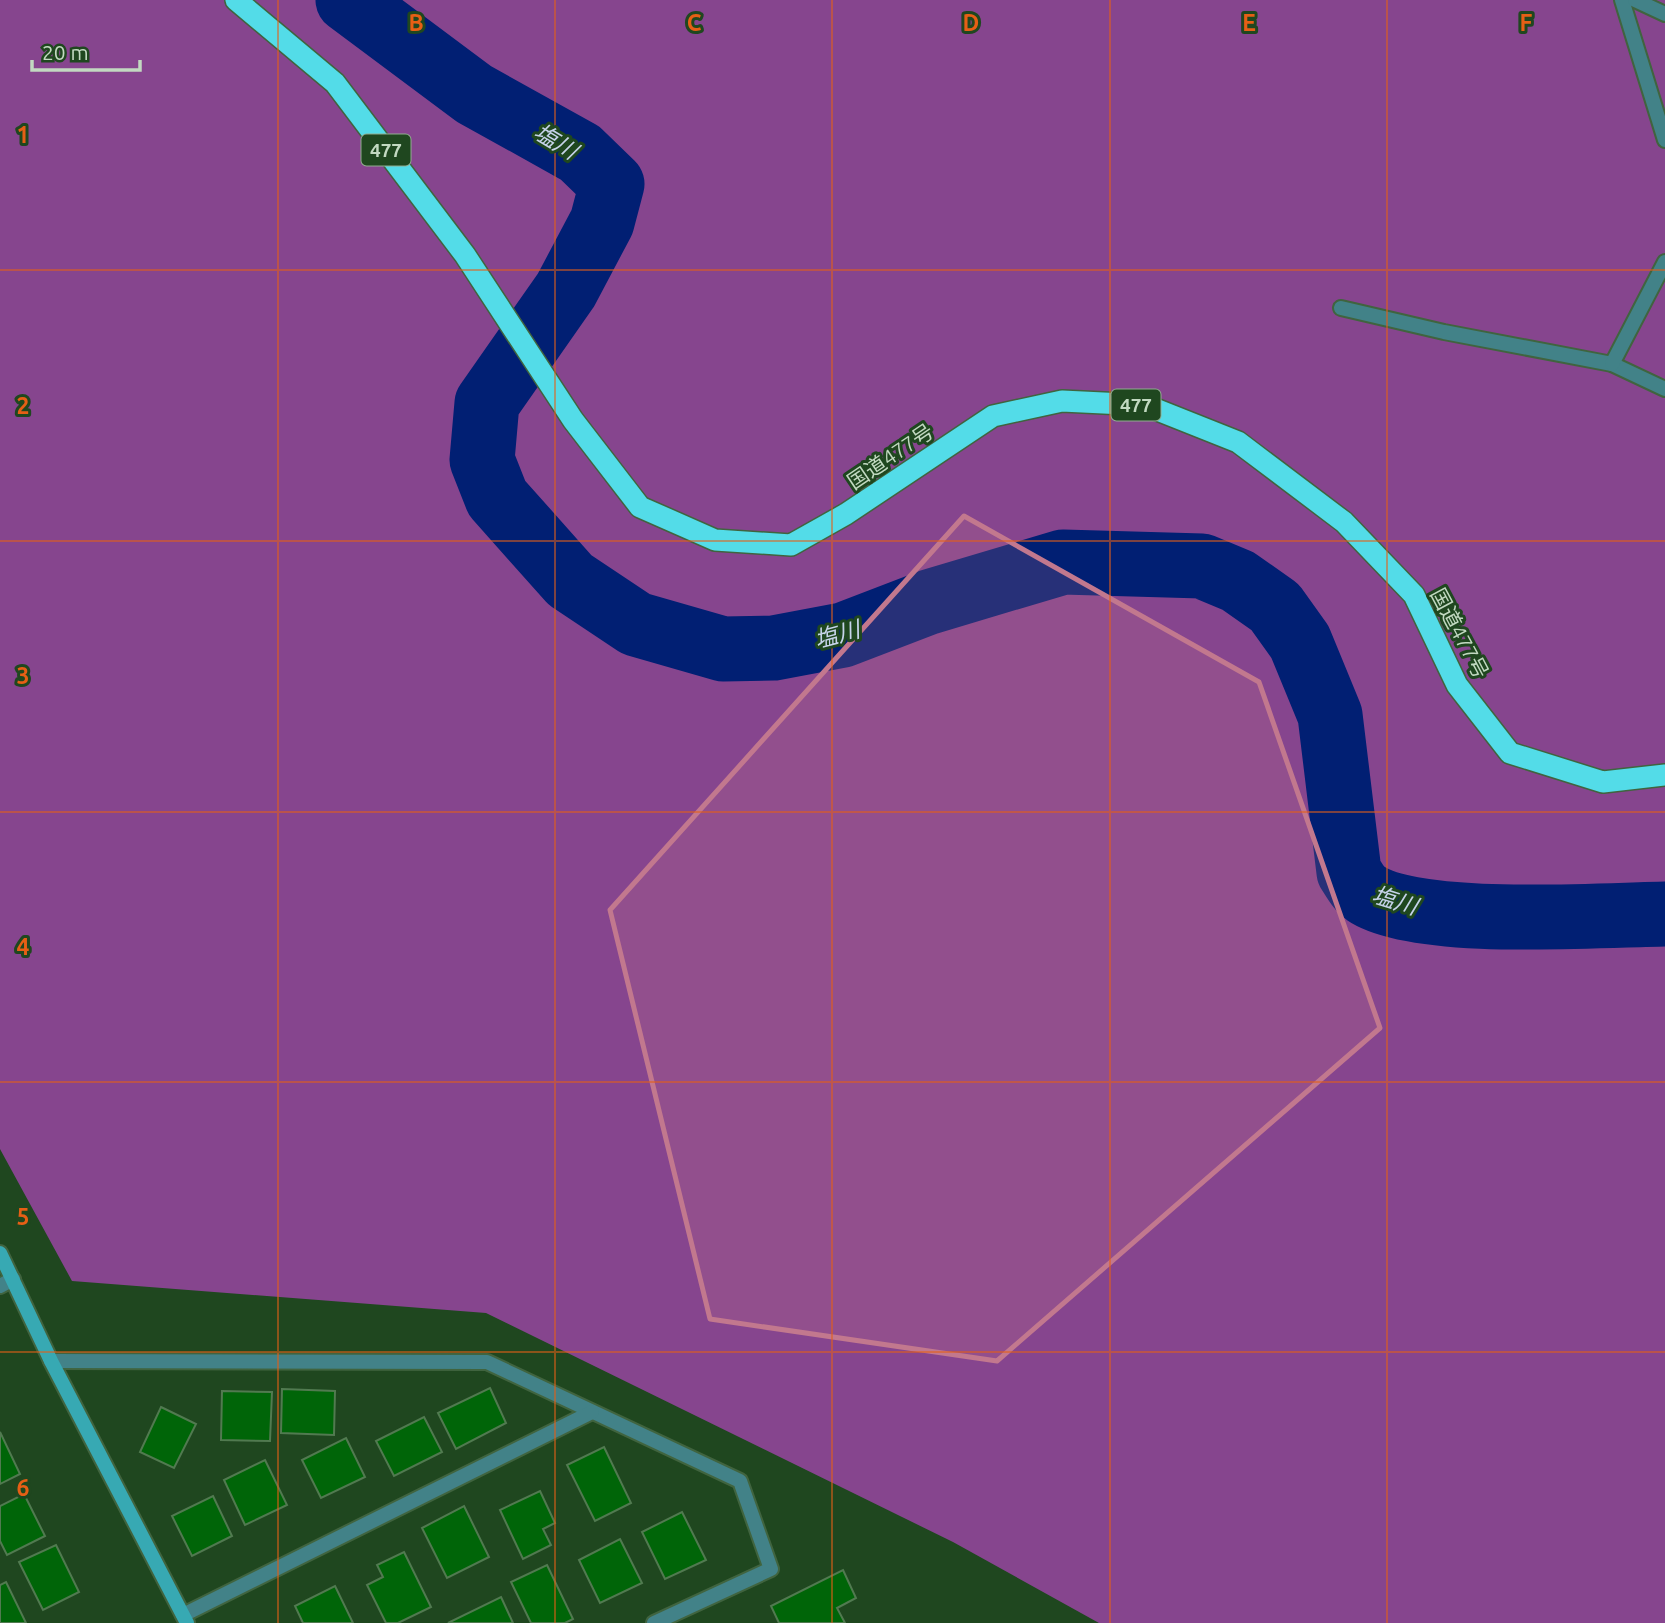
<svg xmlns="http://www.w3.org/2000/svg" width="1665" height="1623" font-family="Ubuntu,'Noto Sans JP',sans-serif">
	<rect width="100%" height="100%" fill="#1f471f"/>
	<path fill="#86458e" d="M0 0H1665V1623H1099L953 1542 486 1313 72 1281 0 1149Z"/>
	<g fill="none" stroke-linecap="round" stroke-linejoin="round">
		<path stroke="#011f73" stroke-width="65" d="M348 0 474 94 580 153 612 184 602 222 566 290 487 403 482 460 497 498 570 580 636 624 723 649 774 648 843 635 929 602 1063 562 1202 566 1238 581 1275 607 1300 642 1330 715 1349 872C1353 878 1359 889 1365 893 1415 928 1599 915 1665 914"/>
	</g>
	<g fill="#006508" stroke="#517a50" stroke-width="2">
		<path d="M490 1388 506 1423 456 1449 438 1413Z"/>
		<path d="M282 1389 335 1391 334 1435 281 1433Z"/>
		<path d="M222 1391 272 1392 270 1441 221 1440Z"/>
		<path d="M161 1407 196 1424 174 1468 140 1452Z"/>
		<path d="M424 1417 442 1452 394 1476 376 1441Z"/>
		<path d="M0 1432 20 1474 0 1484Z"/>
		<path d="M346 1438 365 1477 321 1498 302 1460Z"/>
		<path d="M604 1447 631 1503 595 1521 567 1465Z"/>
		<path d="M265 1460 287 1505 245 1525 224 1480Z"/>
		<path d="M540 1491 555 1523 543 1529 551 1545 523 1559 500 1510Z"/>
		<path d="M24 1494 45 1536 7 1555 0 1541V1506Z"/>
		<path d="M213 1496 232 1536 192 1556 172 1516Z"/>
		<path d="M464 1506 489 1557 447 1578 422 1528Z"/>
		<path d="M682 1512 706 1560 665 1579 642 1532Z"/>
		<path d="M620 1539 642 1583 600 1603 579 1560Z"/>
		<path d="M56 1545 79 1592 43 1610 19 1562Z"/>
		<path d="M404 1552 431 1607 398 1623H386L367 1585 383 1577 377 1565Z"/>
		<path d="M547 1565 573 1619 565 1623H531L511 1582Z"/>
		<path d="M843 1570 856 1598 837 1608 845 1623H779L771 1606Z"/>
		<path d="M6 1582 26 1623H0V1585Z"/>
		<path d="M335 1586 353 1623H303L295 1606Z"/>
		<path d="M501 1597 513 1623H448Z"/>
	</g>
	<g fill="none" stroke-linecap="round" stroke-linejoin="round">
		<g stroke="#40643f" stroke-width="18">
			<g id="street">
				<path d="M1622 0 1665 140"/>
				<path d="M1635 0 1665 14"/>
				<path d="M1341 308 1444 332 1612 364 1665 389"/>
				<path d="M1612 364 1665 262"/>
				<path d="M0 1286 13 1279"/>
				<path d="M51 1361 487 1362 740 1481 771 1569 654 1623"/>
				<path d="M183 1615 592 1412"/>
			</g>
		</g>
		<g stroke="#40643f" stroke-width="18">
			<path id="secondary" d="M0 1253 51 1361 187 1623"/>
		</g>
		<g stroke="#40643f" stroke-width="24">
			<path id="highway" d="M236 0 335 83 465 255 573 420 640 507 715 540 791 545 846 514 993 416 1062 401 1145 405 1238 442 1344 522 1414 595 1457 685 1510 753 1603 782 1665 775"/>
		</g>
		<use href="#street" stroke="#428288" stroke-width="14"/>
		<use href="#secondary" stroke="#37a9b3" stroke-width="14"/>
		<use href="#highway" stroke="#53dce8" stroke-width="21"/>
	</g>
	<path fill="#c2788e" fill-opacity="0.2" stroke="#c2788e" stroke-width="5" stroke-linejoin="round" d="M964 516 1259 682 1380 1028 997 1361 710 1319 610 910Z"/>
	<path fill="none" stroke="#e65f15" stroke-width="2" stroke-opacity="0.55" d="M278 0V1623M555 0V1623M832 0V1623M1110 0V1623M1387 0V1623M0 270H1665M0 541H1665M0 812H1665M0 1082H1665M0 1352H1665"/>
	<g text-anchor="middle" dominant-baseline="central" stroke-width="6" stroke-linejoin="round" paint-order="stroke">
		<g fill="#1f471f" stroke="#91ad90" stroke-width="2">
			<rect x="361.5" y="134.5" width="49" height="31" rx="5"/>
			<rect x="1111.5" y="389.5" width="49" height="31" rx="5"/>
		</g>
		<g font-size="19" font-weight="bold" fill="#c2d9c1">
			<text x="386" y="150">477</text>
			<text x="1136" y="405">477</text>
		</g>
		<g font-size="21" fill="#c2d9c1" stroke="#1f471f">
			<text transform="translate(890 456) rotate(-34)">国道477号</text>
			<text transform="translate(1460 633) rotate(62)">国道477号</text>
		</g>
		<g font-size="23" font-style="italic" fill="#c6d3ea" stroke="#1f471f">
			<text transform="translate(556 141) rotate(31)">塩川</text>
			<text transform="translate(837 634) rotate(-15)">塩川</text>
			<text transform="translate(1395 900) rotate(17)">塩川</text>
		</g>
	</g>
	<g font-size="23" text-anchor="middle" font-weight="bold" fill="#e65f15" stroke="#1f471f" stroke-width="6" stroke-linejoin="round" paint-order="stroke">
		<text x="416" y="31">B</text>
		<text x="694" y="31">C</text>
		<text x="971" y="31">D</text>
		<text x="1249" y="31">E</text>
		<text x="1526" y="31">F</text>
		<text x="23" y="143">1</text>
		<text x="23" y="414">2</text>
		<text x="23" y="684">3</text>
		<text x="23" y="955">4</text>
		<text x="23" y="1225">5</text>
		<text x="23" y="1496">6</text>
	</g>
	<path d="M32 60v10h108v-10" fill="none" stroke="#c2d9c1" stroke-width="3.5"/>
	<text x="42" y="60" font-size="21" fill="#c2d9c1" stroke="#1f471f" stroke-width="5" paint-order="stroke">20 m</text>
</svg>
